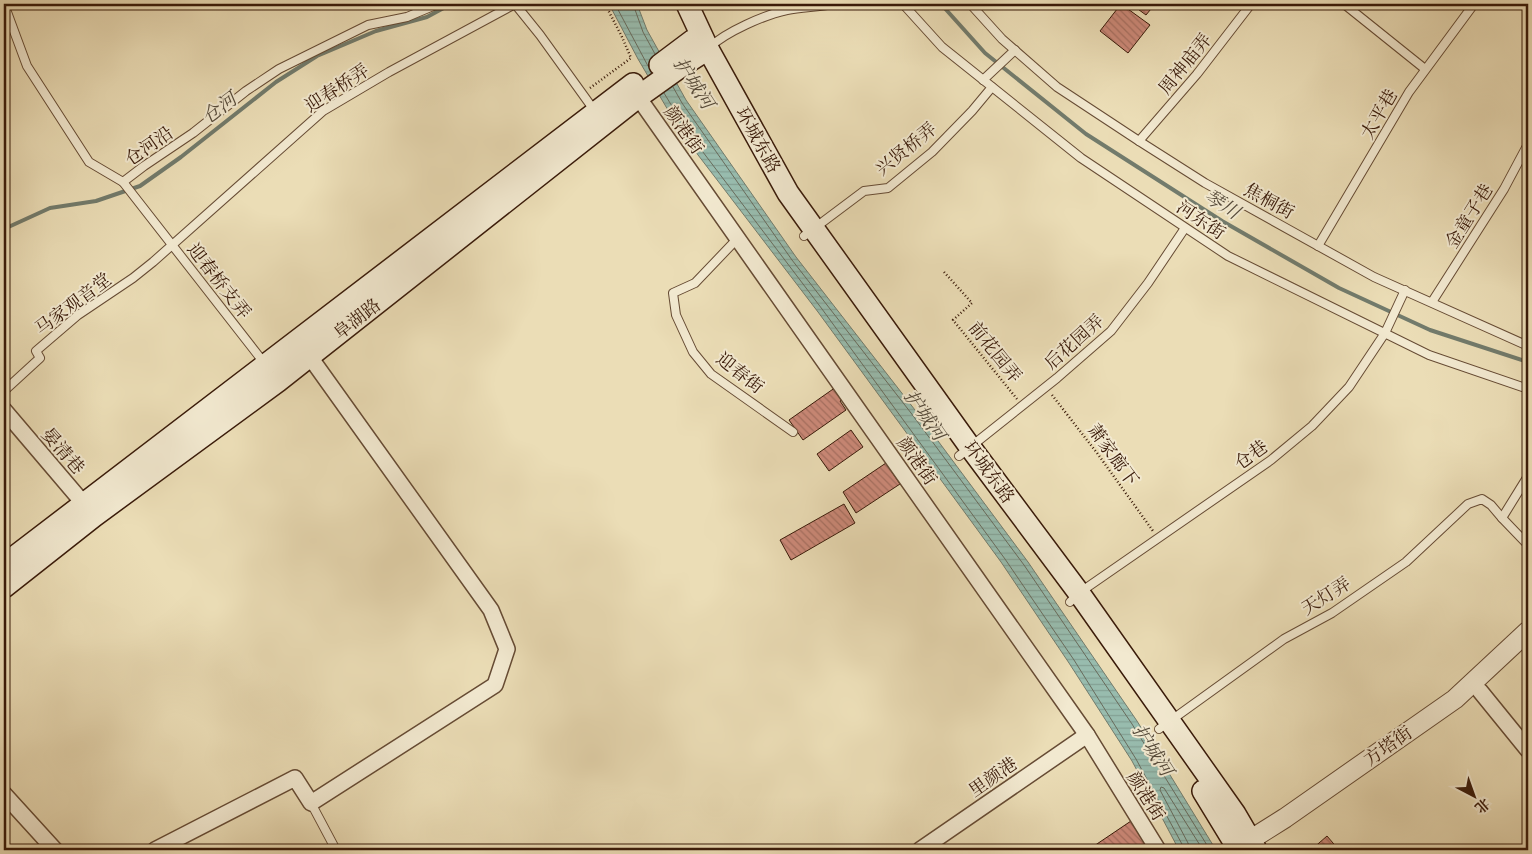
<svg xmlns="http://www.w3.org/2000/svg" width="1532" height="854" font-family="'Libre Caslon Text','Noto Serif SC',serif">
	<defs>
		<pattern id="water-rules" width="6" height="5" patternUnits="userSpaceOnUse" patternTransform="scale(1.25)"><rect width="6" height="5" fill="#98bcae"/><path d="M0 2.5h6" fill="none" stroke="#84a194"/></pattern>
		<pattern id="building-back-hatch" width="6" height="6" patternUnits="userSpaceOnUse" patternTransform="scale(1.25)"><rect width="6" height="6" fill="#cd8a7a"/><path d="M-1 5l2 2M0 0l6 6M5-1l2 2" fill="none" stroke="#a77062"/></pattern>
	</defs>
	<rect width="100%" height="100%" fill="#ebddb6"/>
	<filter id="stains"><feTurbulence type="fractalNoise" baseFrequency=".004" numOctaves="4"/><feColorMatrix values="0 0 0 0 .2 0 0 0 0 .09 0 0 0 0 .02 0 0 0 .5 -.17"/></filter>
	<radialGradient id="worn" r=".72"><stop offset=".6" stop-color="#630" stop-opacity="0"/><stop offset="1" stop-color="#630" stop-opacity=".3"/></radialGradient>
	<path fill="url(#water-rules)" stroke="#727b6c" d="M609 4H637L647 30 686 100 796 257 915 410 1028 562 1137 721 1216 850H1179L1132 761 1069 663 1001 562 818 312 682 134 638 59Z"/>
	<g fill="none" stroke-linecap="round" stroke-linejoin="round">
		<g stroke="#686b5c" stroke-width="1">
			<path d="M615 4 648 66"/>
			<path d="M633 4 643 32 655 54"/>
			<path d="M673 87 682 103 792 260 911 413 1024 565 1132 724 1210 850"/>
			<path d="M664 93 687 131 822 309 1005 559 1074 660 1136 759 1183 846V850"/>
			<path d="M1190 850 1188 843 1160 790 1161 787 1164 788 1203 850"/>
		</g>
		<g stroke="#727b6c" stroke-width="4">
			<path d="M941 4 985 53 1086 134 1222 221 1339 288 1430 330 1528 362"/>
			<path d="M4 229 50 208 96 201 140 186 181 157 276 82 317 56 376 31 427 17 451 4"/>
		</g>
	</g>
	<g fill="url(#building-back-hatch)" stroke="#391a09">
		<path d="M1121 4 1150 25 1128 53 1100 31Z"/>
		<path d="M1131 4H1155L1146 15Z"/>
		<path d="M836 387 844 398 840 401 846 410 803 440 789 420Z"/>
		<path d="M851 430 863 447 829 471 817 454Z"/>
		<path d="M886 463 900 484 856 513 843 492Z"/>
		<path d="M844 504 855 523 791 560 780 540Z"/>
		<path d="M1131 821 1150 850H1088Z"/>
		<path d="M1327 836 1339 850H1311Z"/>
	</g>
	<g fill="none" stroke-linecap="round" stroke-linejoin="round">
		<g stroke="#664b34" stroke-width="10">
			<g id="service">
				<path d="M4 4 27 66 89 162 123 182 144 166 193 133 246 91 279 69 368 25 407 17 438 4"/>
				<path d="M515 4 540 35 594 110"/>
				<path d="M903 4 942 47 1081 158 1228 256 1429 355 1528 389"/>
				<path d="M973 4V7L1002 39 1057 87 1139 141 1205 183 1374 277 1528 346"/>
				<path d="M1344 4 1425 69"/>
				<path d="M710 47C726 32 764 15 787 10 802 7 818 7 833 4"/>
				<path d="M983 80 1015 50"/>
				<path d="M1139 141 1197 74 1251 4"/>
				<path d="M123 182 265 364"/>
				<path d="M804 236 864 191 888 188 932 152 972 111 992 87"/>
				<path d="M737 239 695 283 673 293 676 315 693 352 711 374 793 432"/>
				<path d="M1318 246 1409 92 1474 4"/>
				<path d="M1432 302 1504 189 1528 144"/>
				<path d="M4 391 40 358 36 351 78 315 133 278 153 262 323 111 389 72 515 4"/>
				<path d="M959 456 1057 378 1111 331 1148 283 1185 228"/>
				<path d="M1528 476 1502 518 1528 545"/>
				<path d="M1070 602 1079 593 1271 460 1312 426 1349 387 1385 333 1405 290"/>
				<path d="M1159 729 1284 639 1332 613 1406 562 1468 504 1482 499 1491 505 1502 518"/>
				<path d="M311 803 336 850"/>
			</g>
		</g>
		<g stroke="#664b34" stroke-width="18">
			<g id="minor">
				<path d="M638 97 1087 735 1158 850"/>
				<path d="M4 410 90 511"/>
				<path d="M1480 691 1528 750"/>
				<path d="M4 794 55 850"/>
				<path d="M155 850 295 778 311 803 495 685 507 649 491 610 310 357"/>
				<path d="M920 850 1087 735"/>
			</g>
		</g>
		<g stroke="#664b34" stroke-width="21">
			<path id="tertiary" d="M1240 850 1250 840 1285 818 1455 699 1528 631"/>
		</g>
		<g stroke="#391a09" stroke-width="24">
			<g id="secondary">
				<path d="M687 4 708 49 788 193 970 447 1079 593 1235 814 1256 850"/>
				<path d="M660 65 692 41 701 36"/>
				<path d="M4 565 633 84"/>
				<path d="M4 587 94 516 278 381 638 97 680 67 708 49"/>
				<path d="M1203 791 1239 850"/>
			</g>
		</g>
		<g stroke="#391a09" stroke-width="2.5" stroke-dasharray="1 2.5" stroke-linecap="butt">
			<path d="M590 88 631 58 622 37 605 4"/>
			<path d="M944 272 972 303 953 320 1017 399"/>
			<path d="M1052 395 1097 453 1153 531"/>
		</g>
		<use href="#service" stroke="#f2e9d0" stroke-width="8"/>
		<use href="#minor" stroke="#f2e9d0" stroke-width="15"/>
		<use href="#tertiary" stroke="#f2e9d0" stroke-width="19"/>
		<use href="#secondary" stroke="#f2e9d0" stroke-width="21"/>
	</g>
	<g text-anchor="middle" dominant-baseline="central" stroke-width="4" stroke-linejoin="round" paint-order="stroke">
		<g font-size="18" fill="#391a09" stroke="#f2e9d0">
			<text transform="translate(1185 64) rotate(-51)">周神庙弄</text>
			<text transform="translate(337 88) rotate(-33)">迎春桥弄</text>
			<text transform="translate(1379 114) rotate(-60)">太平巷</text>
			<text transform="translate(684 130) rotate(55)">颜港街</text>
			<text transform="translate(758 140) rotate(61)">环城东路</text>
			<text transform="translate(149 146) rotate(-35)">仓河沿</text>
			<text transform="translate(906 149) rotate(-39)">兴贤桥弄</text>
			<text transform="translate(1269 201) rotate(29)">焦桐街</text>
			<text transform="translate(1469 216) rotate(-58)">金童子巷</text>
			<text transform="translate(1201 220) rotate(34)">河东街</text>
			<text transform="translate(219 281) rotate(52)">迎春桥支弄</text>
			<text transform="translate(73 304) rotate(-37)">马家观音堂</text>
			<text transform="translate(357 319) rotate(-38)">阜湖路</text>
			<text transform="translate(1074 342) rotate(-42)">后花园弄</text>
			<text transform="translate(995 352) rotate(51)">前花园弄</text>
			<text transform="translate(740 373) rotate(38)">迎春街</text>
			<text transform="translate(63 451) rotate(49)">晏清巷</text>
			<text transform="translate(1113 455) rotate(54)">萧家廊下</text>
			<text transform="translate(1251 455) rotate(-36)">仓巷</text>
			<text transform="translate(917 461) rotate(55)">颜港街</text>
			<text transform="translate(989 472) rotate(54)">环城东路</text>
			<text transform="translate(1326 596) rotate(-32)">天灯弄</text>
			<text transform="translate(1388 746) rotate(-35)">方塔街</text>
			<text transform="translate(993 777) rotate(-35)">里颜港</text>
			<text transform="translate(1146 796) rotate(58)">颜港街</text>
		</g>
		<g font-size="19" font-style="italic" fill="#564b3b" stroke="#f2e9d0">
			<text transform="translate(694 83) rotate(57)">护城河</text>
			<text transform="translate(219 108) rotate(-37)">仓河</text>
			<text transform="translate(1222 204) rotate(32)">琴川</text>
			<text transform="translate(925 415) rotate(55)">护城河</text>
			<text transform="translate(1153 750) rotate(57)">护城河</text>
		</g>
	</g>
	<rect width="1532" height="854" fill="none" stroke="#ebddb6" stroke-width="20"/>
	<rect x="5" y="5" width="1522" height="844" fill="none" stroke="#391a09" stroke-width="2.5"/>
	<rect x="10" y="10" width="1512" height="834" fill="none" stroke="#391a09"/>
	<g transform="translate(1474 796) rotate(139)" stroke="#f2e9d0" stroke-width="4" paint-order="stroke">
	<path d="M0-4L9 19L0 12L-9 19Z" fill="#391a09"/>
	<text y="-8" font-size="14" font-weight="bold" text-anchor="middle" fill="#391a09">北</text>
	</g>
	<rect width="100%" height="100%" filter="url(#stains)"/>
	<rect width="100%" height="100%" fill="url(#worn)"/>
</svg>
